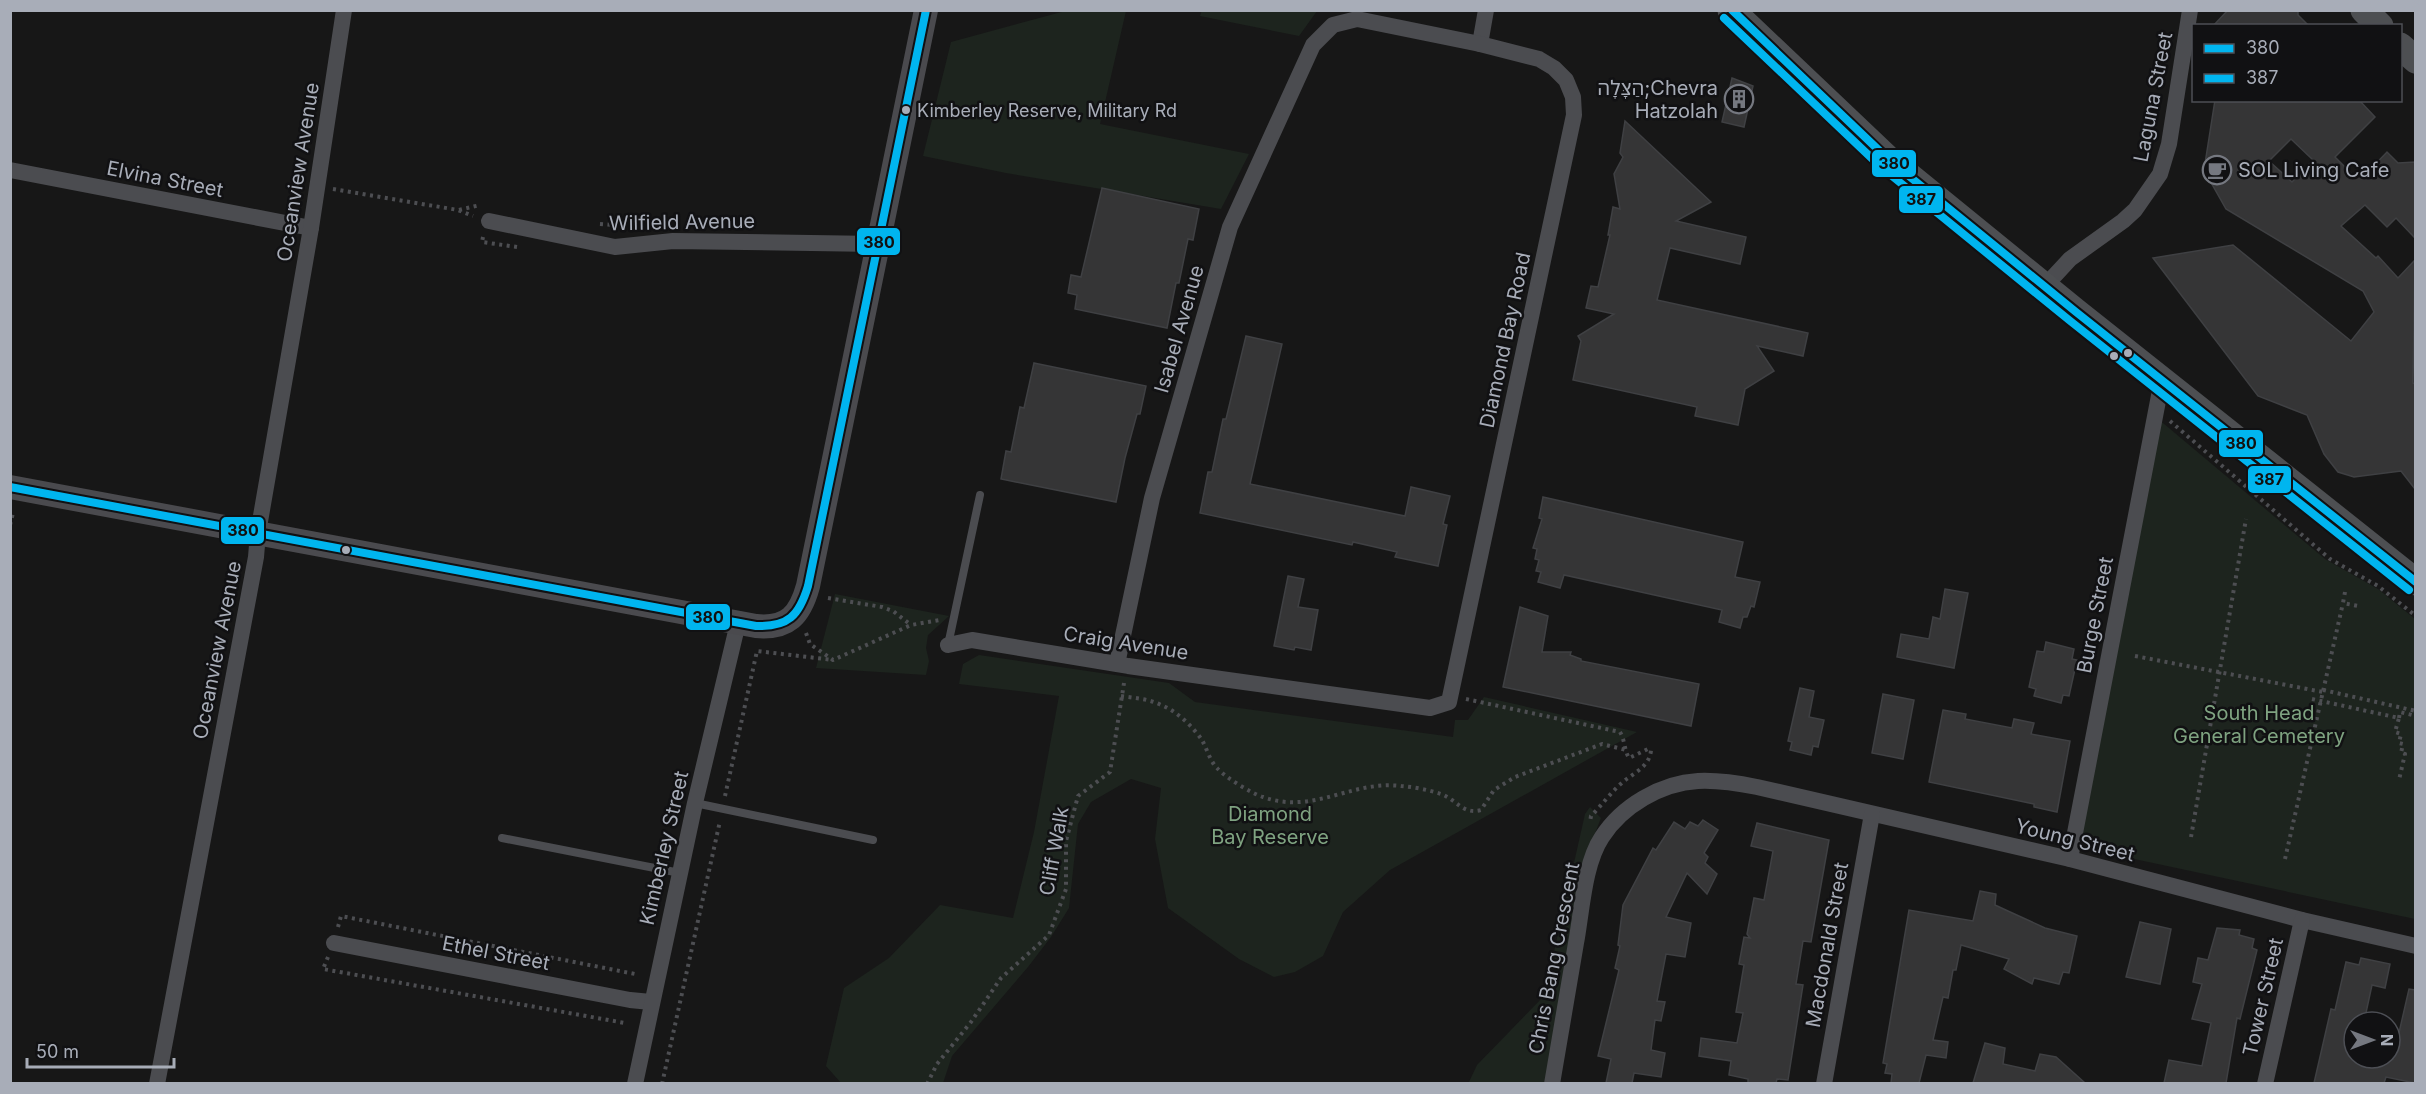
<svg xmlns="http://www.w3.org/2000/svg" width="2426" height="1094" font-family="Inter,'Noto Sans Hebrew',sans-serif">
	<rect width="100%" height="100%" fill="#171717"/>
	<g fill="#1d241e">
		<path d="M1069 10 1126 11 1100 124 1249 154 1221 209 1006 173 923 156 951 42Z"/>
		<path d="M1202 10H1317V11L1299 36 1200 16Z"/>
		<path d="M2157 418 2325 559 2378 589 2415 619V919L2078 847Z"/>
		<path d="M835 594 949 616 928 635 926 648 929 661 926 675 816 668Z"/>
		<path d="M979 655 1169 683 1195 702 1453 737 1455 720H1468L1484 697 1637 732 1390 870 1343 912 1323 956 1295 972 1274 977 1239 959 1168 908 1155 839 1161 788 1131 779 1091 802 1078 824 1069 908 1051 937 1028 967 952 1056 943 1083H841L826 1066 844 988 889 958 940 905 1013 918 1034 832 1059 696 959 684 963 664Z"/>
		<path d="M1590 807 1601 818 1592 841 1551 1083 1468 1084 1477 1065 1544 996 1585 814Z"/>
	</g>
	<g fill="#353536" stroke="#3f4043" stroke-width="1.5" fill-rule="evenodd">
		<path d="M2228 10H2298V15L2309 26H2213Z"/>
		<path d="M1732 78 1753 86 1744 127 1722 122Z"/>
		<path d="M2215 100H2359L2375 117 2335 157 2353 175 2358 174 2364 176 2387 152 2398 163 2415 162V238L2396 218 2387 227 2365 205 2341 226 2376 258 2378 256 2398 278 2415 260 2413 383 2415 384V489L2401 471 2354 477 2338 472 2324 454 2307 415 2258 396 2153 258 2233 245 2351 341 2374 312 2363 291 2226 209 2204 170ZM2291 139 2313 160 2292 182 2269 161Z"/>
		<path d="M1625 121 1711 202 1676 221 1746 237 1740 264 1670 248 1657 300 1808 333 1803 356 1757 346 1774 371 1745 389 1738 425 1695 416 1697 407 1573 380 1581 341 1578 336 1614 314 1586 308 1591 286 1598 287 1610 235H1608L1613 207 1620 209 1614 174 1623 157 1620 153Z"/>
		<path d="M1102 188 1199 209 1193 240 1188 239 1179 283H1176L1167 328 1075 309 1077 295 1068 293 1071 275 1081 277Z"/>
		<path d="M1246 336 1282 344 1250 484 1405 516 1411 487 1450 496 1443 524 1447 525 1438 566 1395 557 1397 552 1353 542 1352 545 1200 513 1208 472H1212L1223 419H1226Z"/>
		<path d="M1034 363 1146 386 1140 414H1137L1125 458 1116 502 1001 479 1006 451 1011 452 1020 407 1024 408Z"/>
		<path d="M1543 497 1743 542 1735 577 1760 582 1754 607 1751 606 1747 617H1743L1740 628 1719 622 1722 610 1564 575 1560 588 1538 582 1541 572 1536 571 1539 560 1535 559 1537 549 1533 548 1542 519 1539 518Z"/>
		<path d="M1288 576 1304 579 1298 607 1318 610 1311 650 1295 647 1294 650 1274 646Z"/>
		<path d="M1945 589 1968 593 1954 668 1897 657 1901 634 1929 639 1933 617 1940 619Z"/>
		<path d="M1520 607 1548 616 1542 652H1571L1570 655 1581 659V661L1699 684 1691 726 1503 687Z"/>
		<path d="M2046 642 2074 649 2072 659 2077 660 2069 696 2063 695 2061 703 2034 696 2036 689 2029 687 2037 651 2044 652Z"/>
		<path d="M1800 688 1814 691 1809 717 1824 720 1818 747 1813 746 1811 755 1790 750 1792 742 1788 741Z"/>
		<path d="M1883 694 1914 700 1903 759 1872 753Z"/>
		<path d="M1943 710 1966 714 1965 719 2012 728 2014 719 2034 723 2031 734 2070 741 2057 812 2034 807V804L1929 782Z"/>
		<path d="M1703 820 1718 830 1704 853 1708 857 1705 863 1717 874 1707 894 1687 873 1666 917 1691 923 1685 957 1666 954 1657 1001 1665 1002 1661 1021 1655 1020 1651 1050 1665 1053 1661 1077 1634 1073 1632 1083H1606L1611 1059 1598 1056 1619 970 1615 968 1620 946 1618 945 1623 905 1653 848 1656 850 1674 822 1685 829 1690 822 1698 826Z"/>
		<path d="M1757 823 1829 840 1811 942 1803 941 1796 984 1803 985 1788 1080 1777 1079 1776 1083H1748V1079L1729 1075 1731 1061 1699 1056 1701 1038 1737 1043 1743 1013 1736 1012 1744 965 1739 964 1744 937 1750 938 1747 934 1754 898 1764 900 1773 851 1751 846Z"/>
		<path d="M1980 891 1996 894 1995 905 2008 911 2045 928 2077 936 2069 973 2063 972 2059 984 2034 978 2032 984 2004 969 2009 959 1961 945 1956 970H1953L1948 998 1943 997 1933 1040 1948 1042 1946 1058 1926 1055 1919 1083H1891L1892 1074 1885 1073 1887 1064 1883 1063 1909 910 1973 921Z"/>
		<path d="M2140 922 2171 929 2160 984 2126 977Z"/>
		<path d="M2217 928 2240 930 2239 935 2254 939 2252 948 2257 950 2240 1019 2237 1018 2226 1083H2164L2169 1060 2202 1066 2211 1023 2192 1019 2202 984 2193 982 2198 958 2208 960Z"/>
		<path d="M2361 958 2390 964 2385 988 2372 985 2364 1022H2354V1058L2393 1059 2409 989 2415 990V1083L2386 1077 2384 1083H2314L2331 1009 2335 1010 2346 962 2359 965Z"/>
		<path d="M1985 1043 2005 1048 2003 1064 2035 1071 2040 1054 2056 1057 2085 1083H1973Z"/>
	</g>
	<g fill="none" stroke-linecap="round" stroke-linejoin="round">
		<g stroke="#4d4e52" stroke-width="4" stroke-dasharray="3 4.5" stroke-linecap="butt">
			<path d="M333 189 458 210 473 216"/>
			<path d="M459 210 480 205"/>
			<path d="M600 224 628 226"/>
			<path d="M483 237 482 242 517 247"/>
			<path d="M2170 421 2330 559 2378 586 2416 616"/>
			<path d="M10 525 13 513"/>
			<path d="M2345 592 2343 603 2358 606"/>
			<path d="M828 598 882 607 893 611 911 625"/>
			<path d="M806 633 810 644 833 660 911 625 940 620"/>
			<path d="M2135 656 2323 692"/>
			<path d="M2323 690 2416 711"/>
			<path d="M1121 696C1135 698 1149 699 1161 705 1177 711 1193 727 1202 740 1207 749 1210 761 1217 768 1226 778 1251 793 1263 797 1314 815 1351 780 1401 786 1414 787 1429 790 1441 794 1457 800 1463 815 1481 810L1494 790 1515 777 1602 744 1626 750"/>
			<path d="M1466 699 1620 732C1625 740 1624 750 1629 758L1648 749 1651 750C1650 764 1638 771 1628 778 1614 788 1603 804 1591 816L1590 822"/>
			<path d="M2312 699 2399 718 2395 732 2401 734 2399 743 2403 744 2401 753 2405 754 2399 780"/>
			<path d="M2399 718 2400 712 2416 716"/>
			<path d="M725 796 757 651 833 660"/>
			<path d="M2191 837 2246 519"/>
			<path d="M2285 859 2343 603"/>
			<path d="M338 927 341 916 635 974"/>
			<path d="M328 957 323 969 625 1023"/>
			<path d="M662 1084 720 821"/>
			<path d="M927 1084 937 1064 971 1022 1001 978 1049 935 1066 889V841L1078 796 1110 772 1124 683"/>
		</g>
		<g stroke="#4b4c50" stroke-width="8">
			<path d="M948 645 980 495"/>
			<path d="M695 803 873 840"/>
			<path d="M502 838 680 873"/>
		</g>
		<g stroke="#4b4c50" stroke-width="16">
			<path d="M1480 44 1486 10"/>
			<path d="M10 170 311 228"/>
			<path d="M489 221 615 247 673 241 877 244"/>
			<path d="M2045 286 2070 259 2123 221 2135 210 2160 174 2169 144 2190 10"/>
			<path d="M948 645 972 640 1117 664 1128 666 1430 708 1449 702 1574 115 1573 97 1566 80 1554 68 1539 59 1480 44 1357 19 1333 25 1313 45 1230 227 1152 498 1117 664"/>
			<path d="M2070 859 2162 380"/>
			<path d="M334 943 630 1000 651 1002"/>
			<path d="M157 1084 256 557 258 533 311 228 344 10"/>
			<path d="M635 1084 695 803 738 623"/>
			<path d="M1552 1084C1560 1037 1568 990 1576 943 1582 911 1584 864 1602 837 1622 806 1661 783 1698 781 1718 780 1737 783 1757 787L2070 859 2302 920 2416 946"/>
			<path d="M1824 1084 1872 814"/>
			<path d="M2265 1084 2302 920"/>
		</g>
		<path stroke="#4a4a4e" stroke-width="24" d="M10 487 756 626C788 629 800 615 808 586L926 10"/>
		<g stroke="#4d4f52" stroke-width="27">
			<path d="M1731 10 1888 159 2076 312 2416 582"/>
			<path d="M2364 10 2380 26"/>
			<path d="M2400 46 2416 60"/>
		</g>
		<g stroke="#111113" stroke-width="12">
			<g id="bus-1">
				<path d="M1732 10 1888 159 2076 312 2416 582"/>
				<path d="M10 487 756 626C788 627 799 616 808 586L926 10"/>
			</g>
		</g>
		<g stroke="#111113" stroke-width="12">
			<path id="bus-2" d="M1724 18 1881 167 2069 320 2409 590"/>
		</g>
		<use href="#bus-1" stroke="#00b5ef" stroke-width="8"/>
		<use href="#bus-2" stroke="#00b5ef" stroke-width="8"/>
	</g>
	<defs>
		<g id="building-ring" transform="scale(1.5)"><circle r="9.5" fill="#111113" stroke="#757880" stroke-width="1.5"/><path d="M-4-6H4V6H1V3H-1V6H-4ZM-2.5-4.3h1.7v1.8h-1.7ZM.8-4.3h1.7v1.8H.8ZM-2.5-1h1.7V.8h-1.7ZM.8-1h1.7V.8H.8Z" fill="#757880"/></g>
		<g id="cafe-ring" transform="scale(1.5)"><circle r="9.5" fill="#111113" stroke="#757880" stroke-width="1.5"/><path d="M-5.5-4.5H6V0H3Q3 3.5 0 3.5H-2.5Q-5.5 3.5-5.5 0ZM3-3.2v2h1.7v-2ZM-6 4.5H4V6H-6Z" fill="#757880"/></g>
	</defs>
	<g fill-rule="evenodd">
		<use href="#building-ring" x="1739" y="99"/>
		<use href="#cafe-ring" x="2217" y="170"/>
	</g>
	<g fill="#a8adb8" stroke="#111113" stroke-width="2">
		<circle cx="906" cy="110" r="5"/>
		<circle cx="2128" cy="353" r="5"/>
		<circle cx="2114" cy="356" r="5"/>
		<circle cx="346" cy="550" r="5"/>
	</g>
	<g text-anchor="middle" dominant-baseline="central" stroke-width="5" stroke-linejoin="round" paint-order="stroke">
		<g font-size="18" fill="#a8adb8" stroke="#111113" text-anchor="start">
			<text x="917" y="110">Kimberley Reserve, Military Rd</text>
		</g>
		<g font-size="20" fill="#a8adb8" stroke="#111113" text-anchor="end">
			<text x="1718" y="88">הַצָּלָה;Chevra<tspan x="1718" dy="23">Hatzolah</tspan></text>
			<text x="2238" y="170" text-anchor="start">SOL Living Cafe</text>
		</g>
		<g font-size="20" fill="#a8adb8" stroke="#111113">
			<text transform="translate(2153 97) rotate(-79)">Laguna Street</text>
			<text transform="translate(298 172) rotate(-81)">Oceanview Avenue</text>
			<text transform="translate(165 179) rotate(11)">Elvina Street</text>
			<text transform="translate(682 222) rotate(-1)">Wilfield Avenue</text>
			<text transform="translate(1179 329) rotate(-74)">Isabel Avenue</text>
			<text transform="translate(1505 340) rotate(-78)">Diamond Bay Road</text>
			<text transform="translate(2095 615) rotate(-79)">Burge Street</text>
			<text transform="translate(1126 643) rotate(9)">Craig Avenue</text>
			<text transform="translate(217 650) rotate(-79)">Oceanview Avenue</text>
			<text transform="translate(2075 840) rotate(14)">Young Street</text>
			<text transform="translate(664 848) rotate(-77)">Kimberley Street</text>
			<text transform="translate(1054 851) rotate(-80)">Cliff Walk</text>
			<text transform="translate(1827 945) rotate(-80)">Macdonald Street</text>
			<text transform="translate(496 953) rotate(11)">Ethel Street</text>
			<text transform="translate(1554 958) rotate(-79)">Chris Bang Crescent</text>
			<text transform="translate(2263 997) rotate(-77)">Tower Street</text>
		</g>
		<g font-size="20" fill="#7fa381" stroke="#111113">
			<text x="2259" y="713">South Head<tspan x="2259" dy="23">General Cemetery</tspan></text>
			<text x="1270" y="814">Diamond<tspan x="1270" dy="23">Bay Reserve</tspan></text>
		</g>
	</g>
	<g stroke="#111113" stroke-width="2">
		<rect x="1871" y="149" width="46" height="29" rx="6" fill="#00b5ef"/>
		<rect x="1898" y="185" width="46" height="29" rx="6" fill="#00b5ef"/>
		<rect x="856" y="227" width="45" height="29" rx="6" fill="#00b5ef"/>
		<rect x="2218" y="429" width="46" height="29" rx="6" fill="#00b5ef"/>
		<rect x="2247" y="465" width="45" height="29" rx="6" fill="#00b5ef"/>
		<rect x="220" y="516" width="45" height="29" rx="6" fill="#00b5ef"/>
		<rect x="685" y="603" width="46" height="28" rx="6" fill="#00b5ef"/>
	</g>
	<g font-size="16" text-anchor="middle" font-weight="bold" fill="#111">
		<text x="1894" y="169">380</text>
		<text x="1921" y="205">387</text>
		<text x="879" y="248">380</text>
		<text x="2241" y="449">380</text>
		<text x="2269" y="485">387</text>
		<text x="243" y="536">380</text>
		<text x="708" y="623">380</text>
	</g>
	<rect width="2426" height="1094" fill="none" stroke="#a8adb8" stroke-width="24"/>
	<rect x="2192" y="24" width="210" height="78" fill="#111113" stroke="#4d4f55" stroke-width="1.5"/>
	<rect x="2204" y="44" width="30" height="9" fill="#00b5ef" stroke="#4d4f55" stroke-width="1.5"/>
	<text x="2246" y="54" font-size="18" fill="#a8adb8">380</text>
	<rect x="2204" y="74" width="30" height="9" fill="#00b5ef" stroke="#4d4f55" stroke-width="1.5"/>
	<text x="2246" y="84" font-size="18" fill="#a8adb8">387</text>
	<g transform="translate(2372 1040) rotate(90)"><circle r="28" fill="#111113" stroke="#4d4f55" stroke-width="1.5"/>
	<path d="M0-4.5L10 22L0 15L-10 22Z" fill="#757880"/>
	<text y="-9" font-size="16" font-weight="bold" text-anchor="middle" fill="#a8adb8">N</text>
	</g>
	<path d="M27 1058v9h147v-9" fill="none" stroke="#a8adb8" stroke-width="3"/>
	<text x="36" y="1058" font-size="18" fill="#a8adb8" stroke="#111113" stroke-width="4.5" paint-order="stroke">50 m</text>
</svg>
